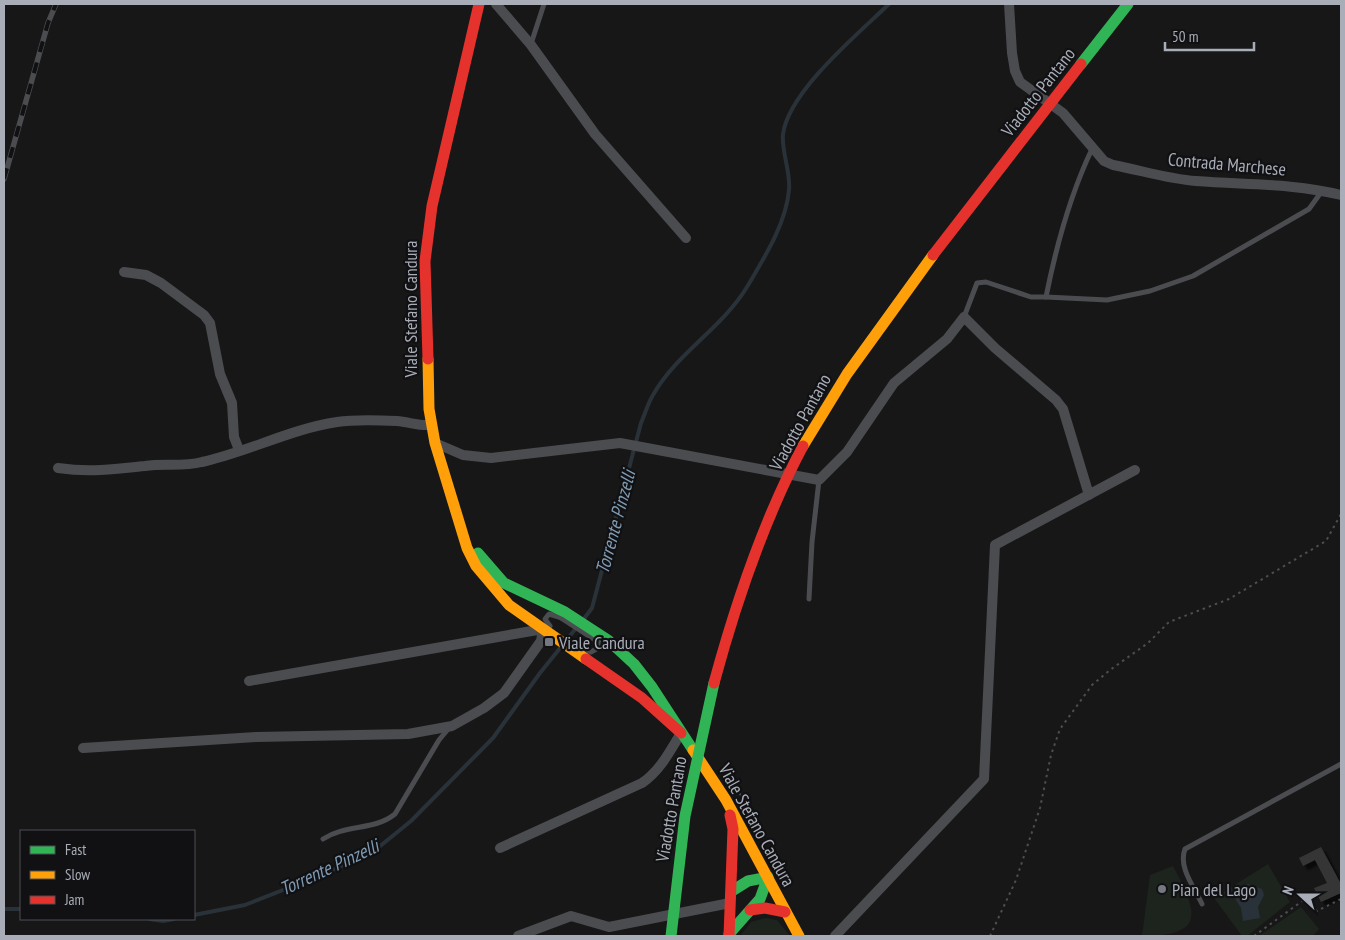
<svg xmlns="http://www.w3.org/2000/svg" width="1345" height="940" font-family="'PT Sans Narrow',sans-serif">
	<defs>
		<filter id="shadow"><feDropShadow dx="4.5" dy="4.5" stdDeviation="1" flood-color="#0009"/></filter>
	</defs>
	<rect width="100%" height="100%" fill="#171717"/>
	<g fill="#1d241e">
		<path d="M1268 864 1290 902 1247 936H1242L1214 898Z"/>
		<path d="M1173 866C1197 912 1207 936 1142 936L1150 875Z"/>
		<path d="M1301 907 1319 929 1313 936H1259Z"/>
		<path d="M766 918 777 920 790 936H740L751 922Z"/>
	</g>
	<path fill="#2a3239" d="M1248 884 1262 889 1264 895 1258 907 1260 918 1243 921 1241 908 1235 898 1238 890Z"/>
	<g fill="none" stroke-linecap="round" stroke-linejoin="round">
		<g stroke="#2a3239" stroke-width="4">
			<path d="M583 620 592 608 641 423C645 414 648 403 653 395 677 353 722 328 747 287 764 258 786 224 789 190 791 173 781 150 783 134 789 91 858 34 889 4"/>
			<path d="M4 909H21"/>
			<path d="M194 915 245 905 324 874 374 851 411 821 493 738 540 673 577 627"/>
			<path d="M150 919 163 921 174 919"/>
		</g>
	</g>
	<path fill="#353536" filter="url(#shadow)" d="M1321 847 1341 884V893L1321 902 1314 888 1327 883 1315 860 1303 866 1299 858Z"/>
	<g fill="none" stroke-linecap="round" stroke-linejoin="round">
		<g stroke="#4d4e52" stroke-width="2" stroke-dasharray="2.5 4" stroke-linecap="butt">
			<path d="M728 778 743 798 756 828"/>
			<path d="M990 936 1016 880 1040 808 1051 755 1060 729 1092 685 1110 670 1148 643 1169 622 1229 599 1326 541 1341 514"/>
			<path d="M1254 936 1305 899 1317 911 1341 899"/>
		</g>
		<g stroke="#4b4c50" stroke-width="5">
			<path d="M531 44 544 4"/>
			<path d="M1046 297C1056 247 1070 195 1092 149"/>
			<path d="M964 317 977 283 986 282 1031 297H1046L1107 300 1150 291 1193 276 1309 209 1322 191"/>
			<path d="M809 599 812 542 819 480"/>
			<path d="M561 618 598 642V648L591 652 571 641"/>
			<path d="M550 626 545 619 549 614 569 620"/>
			<path d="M323 839C346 824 374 831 395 814L439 740 449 728"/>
			<path d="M1202 904C1194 887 1178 867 1185 849L1341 764"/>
		</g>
		<g stroke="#4b4c50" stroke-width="10">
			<path d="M496 4 531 45 595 134 686 238"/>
			<path d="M1009 4 1012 53 1015 71 1020 82 1063 113 1104 161 1113 165C1140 170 1168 179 1196 181 1245 185 1293 183 1341 195"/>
			<path d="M124 272 146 275 161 283 204 315 210 323 220 374 232 403 234 437 239 450"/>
			<path d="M435 443 463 455 491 458 620 443 819 480 847 452 894 383 947 339 964 317 995 348 1056 400 1063 409 1089 495"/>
			<path d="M58 468C92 473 112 469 145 466 164 463 182 467 202 462 248 452 290 429 337 422 356 419 377 420 397 421 409 422 419 426 431 425"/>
			<path d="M83 748 256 737 408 734 452 726 484 708 504 693 541 641 543 629 249 681"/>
			<path d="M500 848 642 783C660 771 670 751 681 733"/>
			<path d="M518 936 571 916 609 927 730 903"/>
			<path d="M835 936 984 779 995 545 1135 470"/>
		</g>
		<g stroke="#30b455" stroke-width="11">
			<path d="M478 553 504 583 565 612 608 640 634 664 652 687 693 750"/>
			<path d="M729 934 760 899 768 877 748 881 732 891"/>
		</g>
		<g stroke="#ff9f0a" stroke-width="11">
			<path d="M428 359 429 409 435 443 467 548 476 566 509 605 586 659"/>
			<path d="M693 750 726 800 799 936"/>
		</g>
		<g stroke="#e5322d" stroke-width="11">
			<path d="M428 359 425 261 432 206 479 4"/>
			<path d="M586 659 642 698 681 733"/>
			<path d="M750 910 765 908 785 912"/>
			<path d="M729 936 733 829 730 815"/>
		</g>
		<g stroke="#4b4c4f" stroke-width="5.5">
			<path id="rail" d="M4 179 48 23 56 4"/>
		</g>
		<use href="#rail" stroke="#111113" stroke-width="4" stroke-dasharray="11" stroke-linecap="butt"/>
		<g stroke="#30b455" stroke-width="11">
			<path d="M1081 64 1128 4"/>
			<path d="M671 936 685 816 714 683"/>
		</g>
		<path stroke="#ff9f0a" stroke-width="11" d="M803 446 847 374 933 255"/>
		<g stroke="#e5322d" stroke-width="11">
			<path d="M933 255 1081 64"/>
			<path d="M714 683C736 602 763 521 803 446"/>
		</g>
	</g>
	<g fill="#757880" stroke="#111113" stroke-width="2">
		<rect x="544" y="637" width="10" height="10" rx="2.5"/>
		<circle cx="1162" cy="889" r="5"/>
	</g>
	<g text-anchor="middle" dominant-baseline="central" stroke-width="4.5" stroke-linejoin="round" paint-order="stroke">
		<g font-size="18" fill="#a8adb8" stroke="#111113">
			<text transform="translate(1038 92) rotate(-52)">Viadotto Pantano</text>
			<text transform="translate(1227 164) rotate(5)">Contrada Marchese</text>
			<text transform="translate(410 309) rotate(-90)">Viale Stefano Candura</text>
			<text transform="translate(800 422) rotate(-61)">Viadotto Pantano</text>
			<text transform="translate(671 809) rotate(-80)">Viadotto Pantano</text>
			<text transform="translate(757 825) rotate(61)">Viale Stefano Candura</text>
		</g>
		<g font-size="18" fill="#a8adb8" stroke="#111113" text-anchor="start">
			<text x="559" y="642">Viale Candura</text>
			<text x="1172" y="889">Pian del Lago</text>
		</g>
		<g font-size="19" font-style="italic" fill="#7f9bb3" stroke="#111113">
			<text transform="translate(615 522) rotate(-75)">Torrente Pinzelli</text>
			<text transform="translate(329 867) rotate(-25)">Torrente Pinzelli</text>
		</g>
	</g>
	<rect width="1345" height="940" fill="none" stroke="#a8adb8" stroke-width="10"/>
	<rect x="20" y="830" width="175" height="90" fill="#111113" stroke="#4d4f55"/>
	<rect x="30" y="846" width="25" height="8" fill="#30b455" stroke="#4d4f55"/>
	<text x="65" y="855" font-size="15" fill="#a8adb8">Fast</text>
	<rect x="30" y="871" width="25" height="8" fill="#ff9f0a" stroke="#4d4f55"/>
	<text x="65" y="880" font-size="15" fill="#a8adb8">Slow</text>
	<rect x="30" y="896" width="25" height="8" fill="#e5322d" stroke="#4d4f55"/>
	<text x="65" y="905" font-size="15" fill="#a8adb8">Jam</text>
	<g transform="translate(1300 895) rotate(291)" stroke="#111113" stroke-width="4" paint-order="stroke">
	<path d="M0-4L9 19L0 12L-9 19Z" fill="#a8adb8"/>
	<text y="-8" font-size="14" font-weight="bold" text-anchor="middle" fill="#a8adb8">N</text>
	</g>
	<path d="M1165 42v8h89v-8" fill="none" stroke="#a8adb8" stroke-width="2.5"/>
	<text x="1172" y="42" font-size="15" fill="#a8adb8" stroke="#111113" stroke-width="4" paint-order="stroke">50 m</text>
</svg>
